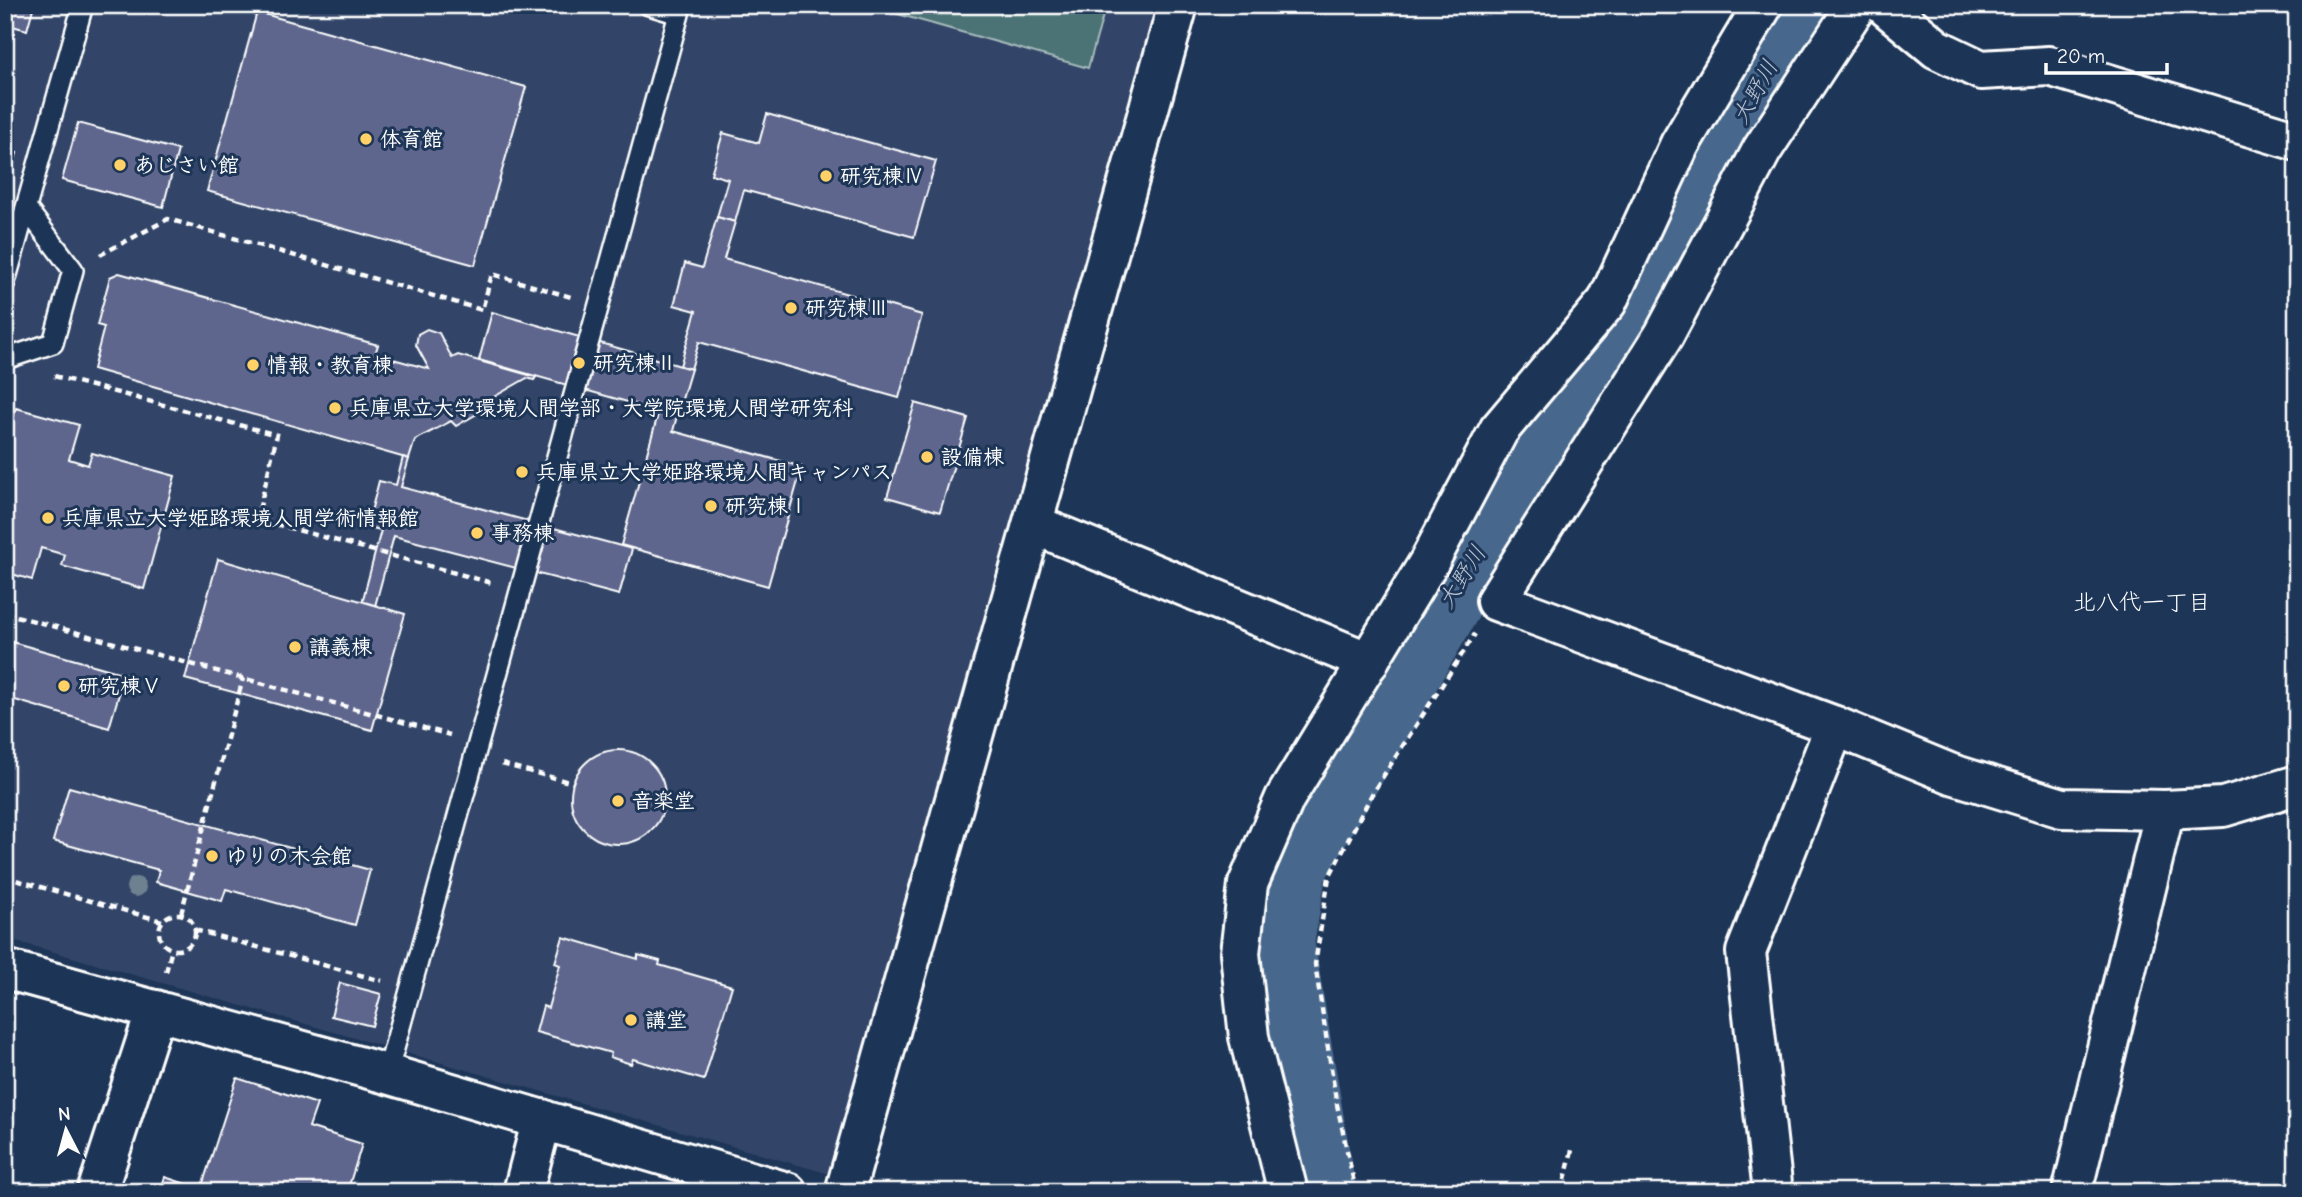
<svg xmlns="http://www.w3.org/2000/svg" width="2302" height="1197" font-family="'Comic Neue','Klee One',sans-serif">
	<rect width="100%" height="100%" fill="#1d3557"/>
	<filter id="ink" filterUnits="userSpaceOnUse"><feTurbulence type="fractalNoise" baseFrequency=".0143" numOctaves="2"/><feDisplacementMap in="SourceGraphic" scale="14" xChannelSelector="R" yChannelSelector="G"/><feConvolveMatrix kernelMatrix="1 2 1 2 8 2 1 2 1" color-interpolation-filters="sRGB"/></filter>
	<g filter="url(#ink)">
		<path fill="#304467" d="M5 5H1171L840 1177 5 938Z"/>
		<path fill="#4c7376" stroke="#a6b9ba" stroke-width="2" d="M866 5H1106L1088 68Z"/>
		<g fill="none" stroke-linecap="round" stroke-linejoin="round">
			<path stroke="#47678c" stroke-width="72" d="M1320 1192 1278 942 1291 867 1455 586 1628 324 1803 5"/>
		</g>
		<g fill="#5e668d" stroke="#fff" stroke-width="2">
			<path d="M5 5H34L27 30 5 24Z"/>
			<path d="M257 12 526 87 475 265 207 191Z"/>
			<path d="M767 114 936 161 914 237 744 190 735 222 717 217 728 179 711 174 723 133 759 143Z"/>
			<path d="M78 123 178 150 163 207 62 180Z"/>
			<path d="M5 150 17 153 5 194Z"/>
			<path d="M717 217 735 222 724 259 922 315 899 398 699 342 691 369 680 366 696 311 674 305 685 263 702 268Z"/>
			<path d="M119 273 378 345 375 354 429 369 416 345 418 334 427 329 439 333 452 358 458 355 536 377 534 380 527 378 478 406 482 411 456 426 451 421 415 440 409 459 93 369 104 327 97 325 110 277Z"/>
			<path d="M492 312 691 369 677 416 479 360Z"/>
			<path d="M915 403 968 418 940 512 887 497Z"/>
			<path d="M16 408 79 425 69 459 88 465 92 453 175 476 144 589 62 566 65 555 41 548 32 580 5 572V447Z"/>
			<path d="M659 411 677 416 673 431 802 467 768 586 621 545Z"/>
			<path d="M403 457 409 459 401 487 632 549 619 595 394 536 375 606 362 603 381 530 367 527 379 481 396 485Z"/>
			<path d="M218 559 405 614 372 730 185 679Z"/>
			<path d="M5 640 125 674 109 728 5 697Z"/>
			<circle cx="618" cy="797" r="47"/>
			<path d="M69 787 370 870 355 925 226 889 222 901 156 882 159 870 53 841Z"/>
			<path d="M563 937 638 959V955L660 961 659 965 732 986 704 1080 633 1059 631 1064 610 1057 611 1053 536 1032 543 1006 548 1008 560 965 555 963Z"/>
			<path d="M340 983 381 994 372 1026 331 1016Z"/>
			<path d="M237 1078 317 1104 309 1127 362 1144 347 1192H160L165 1177 201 1189Z"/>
		</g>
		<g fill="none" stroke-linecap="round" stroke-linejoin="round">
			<g stroke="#fff" stroke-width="24">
				<g id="service">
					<path d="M5 282 83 5"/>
					<path d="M5 359 53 343 73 270 26 208"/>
					<path d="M387 1074 679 14 649 5"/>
				</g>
			</g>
			<g stroke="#fff" stroke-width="44">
				<g id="minor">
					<path d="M1857 5 1762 150 1664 335 1496 601 1835 726 1952 774 2062 808 2165 810 2223 807 2297 785"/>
					<path d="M1884 5 1937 49 1981 70 2049 66 2297 141"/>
					<path d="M1035 525 1369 662"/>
					<path d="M523 1192 542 1119"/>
					<path d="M845 1192 1178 5"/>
					<path d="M1288 1192 1249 1037 1240 953 1248 884 1285 798 1429 562 1499 430 1607 302 1680 144 1763 5"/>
					<path d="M1773 1192 1746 952 1835 726"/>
					<path d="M2072 1192 2165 810"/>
				</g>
			</g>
			<g stroke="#fff" stroke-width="44">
				<g id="tertiary">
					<path d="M5 969 387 1074 787 1192"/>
					<path d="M97 1192 156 1010"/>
				</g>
			</g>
			<g stroke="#fff" stroke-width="4.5" stroke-dasharray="7 5" stroke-linecap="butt">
				<path d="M100 255 168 219 482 310 492 274 571 297"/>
				<path d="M54 376 277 435 257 519 492 583"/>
				<path d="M5 613 450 735"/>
				<path d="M502 764 573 783"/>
				<path d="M5 877 162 921"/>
				<path d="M181 914 243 678"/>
				<circle cx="177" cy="932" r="18"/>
				<path d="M195 930 382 981"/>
				<path d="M166 972 172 949"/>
				<path d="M1356 1192 1336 1100 1315 964 1329 877 1373 792 1475 634"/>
				<path d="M1562 1192 1572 1150"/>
			</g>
			<use href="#service" stroke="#1d3557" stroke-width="19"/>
			<use href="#minor" stroke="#1d3557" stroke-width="38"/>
			<use href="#tertiary" stroke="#1d3557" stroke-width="38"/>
		</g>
		<circle fill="#6d8191" cx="136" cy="887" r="10"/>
	</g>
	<g fill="#ffd166" stroke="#1d3557" stroke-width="2.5">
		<circle cx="366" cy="139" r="7"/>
		<circle cx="120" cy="165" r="7"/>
		<circle cx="826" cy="176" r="7"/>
		<circle cx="791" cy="308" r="7"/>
		<circle cx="579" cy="363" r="7"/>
		<circle cx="253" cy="365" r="7"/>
		<circle cx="335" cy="408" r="7"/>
		<circle cx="927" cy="457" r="7"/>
		<circle cx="522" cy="472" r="7"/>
		<circle cx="711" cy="506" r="7"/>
		<circle cx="48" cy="518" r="7"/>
		<circle cx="477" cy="533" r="7"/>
		<circle cx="295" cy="647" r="7"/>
		<circle cx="64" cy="686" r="7"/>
		<circle cx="618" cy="801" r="7"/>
		<circle cx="212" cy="856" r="7"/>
		<circle cx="631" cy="1020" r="7"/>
	</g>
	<g text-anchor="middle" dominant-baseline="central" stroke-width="6" stroke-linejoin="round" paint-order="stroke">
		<g font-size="21" font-weight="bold" fill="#fff" stroke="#1d3557" text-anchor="start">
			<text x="380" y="139">体育館</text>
			<text x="134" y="165">あじさい館</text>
			<text x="840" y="176">研究棟Ⅳ</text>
			<text x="805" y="308">研究棟Ⅲ</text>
			<text x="593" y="363">研究棟Ⅱ</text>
			<text x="267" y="365">情報・教育棟</text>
			<text x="349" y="408">兵庫県立大学環境人間学部・大学院環境人間学研究科</text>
			<text x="941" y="457">設備棟</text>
			<text x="536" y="472">兵庫県立大学姫路環境人間キャンパス</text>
			<text x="725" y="506">研究棟Ⅰ</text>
			<text x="62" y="518">兵庫県立大学姫路環境人間学術情報館</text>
			<text x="491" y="533">事務棟</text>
			<text x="309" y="647">講義棟</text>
			<text x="78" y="686">研究棟Ⅴ</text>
			<text x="632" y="801">音楽堂</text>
			<text x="226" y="856">ゆりの木会館</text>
			<text x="645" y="1020">講堂</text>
		</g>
		<g font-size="23" font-style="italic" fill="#b5c2d1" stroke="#1d3557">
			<text transform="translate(1755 92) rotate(-61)">大野川</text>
			<text transform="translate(1462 577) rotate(-58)">大野川</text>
		</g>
		<g font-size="23" fill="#fff" stroke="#1d3557">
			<text x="2142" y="602">北八代一丁目</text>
		</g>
	</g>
	<rect width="2302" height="1197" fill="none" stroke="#1d3557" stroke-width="28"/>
	<rect x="14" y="14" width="2274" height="1169" fill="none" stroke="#fff" stroke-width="2.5" filter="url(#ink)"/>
	<g transform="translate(66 1130) rotate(354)" stroke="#1d3557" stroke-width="5" paint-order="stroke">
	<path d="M0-5L12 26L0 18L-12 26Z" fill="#ffffff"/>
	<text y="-10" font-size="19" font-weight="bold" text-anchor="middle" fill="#ffffff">N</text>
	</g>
	<path d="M2046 63v10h121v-10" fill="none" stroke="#ffffff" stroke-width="3.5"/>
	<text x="2057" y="63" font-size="21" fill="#ffffff" stroke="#1d3557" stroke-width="5" paint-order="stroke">20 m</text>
</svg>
